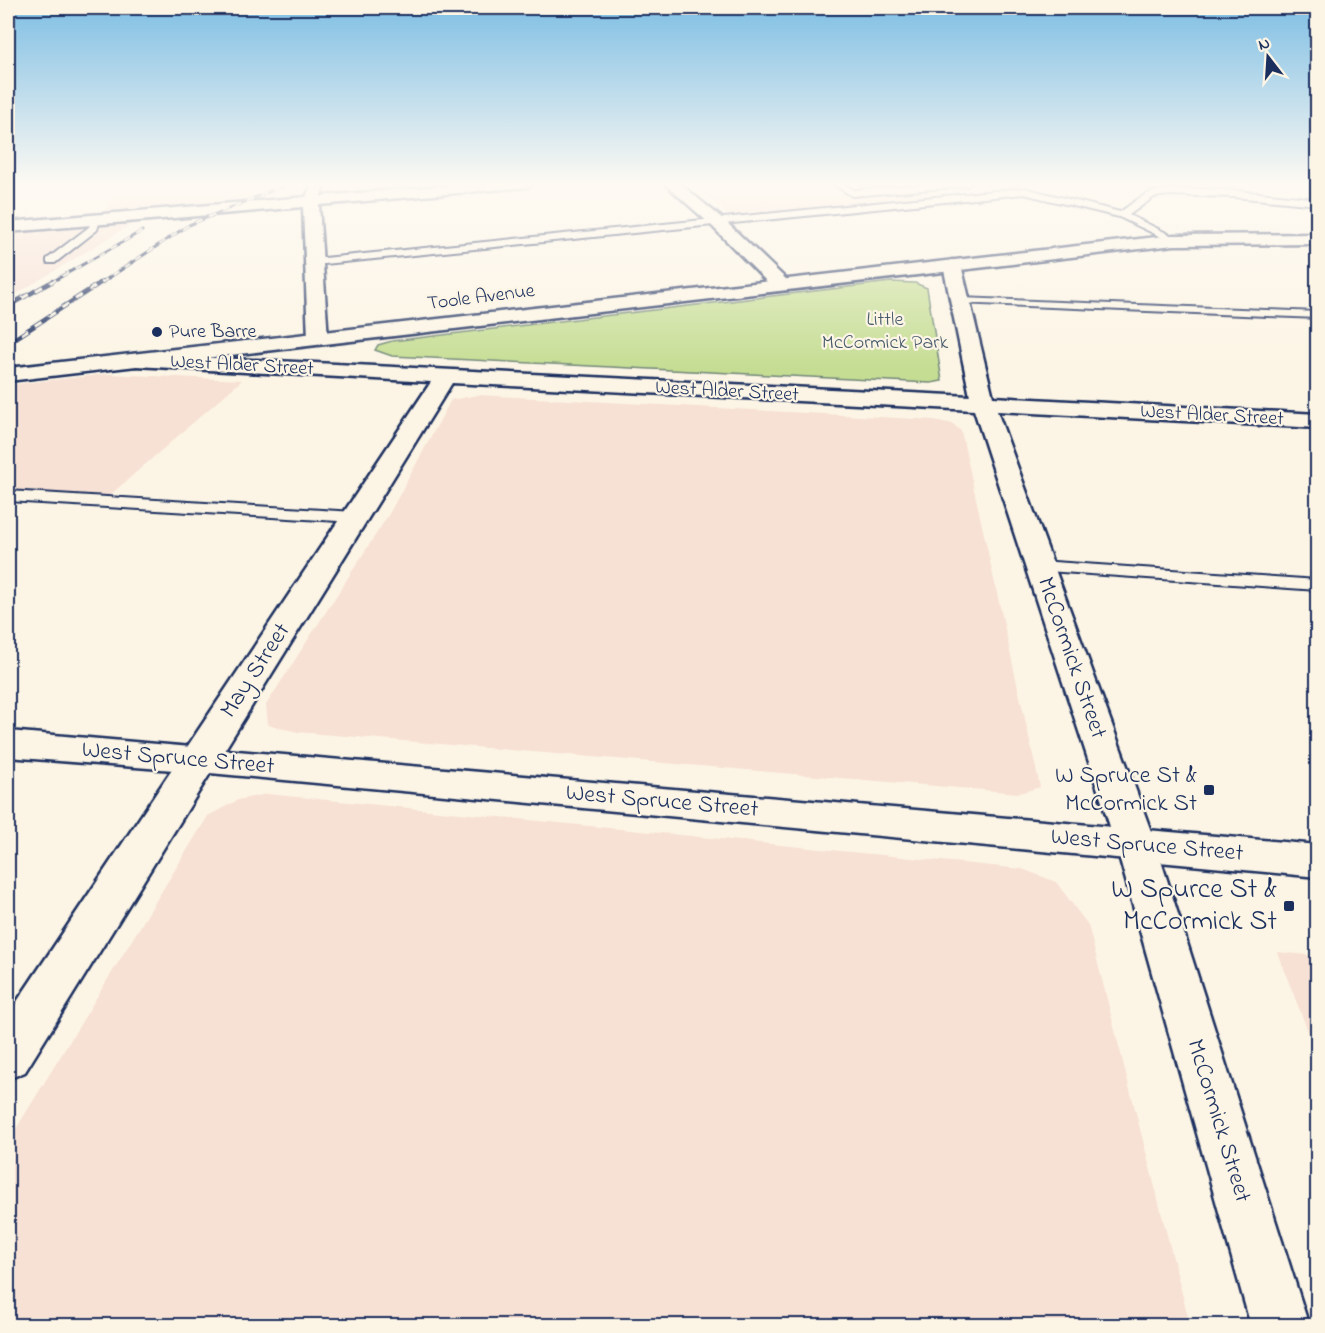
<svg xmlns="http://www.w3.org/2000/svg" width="1325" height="1333" font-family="'Indie Flower',sans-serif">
	<rect width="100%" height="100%" fill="#fcf5e5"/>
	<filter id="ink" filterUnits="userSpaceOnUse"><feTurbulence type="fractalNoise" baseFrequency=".0167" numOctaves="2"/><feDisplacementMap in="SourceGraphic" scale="12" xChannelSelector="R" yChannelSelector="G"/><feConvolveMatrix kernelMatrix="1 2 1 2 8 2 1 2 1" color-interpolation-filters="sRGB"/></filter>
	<g filter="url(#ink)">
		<g fill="#f7e0d4">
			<path d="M116 183H303L302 193 286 199 104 214Z"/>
			<path d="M333 183H455L335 193Z"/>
			<path d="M693 183H1013L1028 192 733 221Z"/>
			<path d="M141 221 132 224 8 299V232Z"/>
			<path d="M107 374 242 380 102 502 8 496V385Z"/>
			<path d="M478 395 934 420 953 424 961 431 1040 787 1019 793 298 732 268 725 266 705 389 514 451 400Z"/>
			<path d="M267 794 1022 869 1056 882 1088 925 1190 1325H8V1142L208 816 238 800Z"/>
			<path d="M1277 952 1317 956V1054Z"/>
		</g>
		<path fill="#c5dd93" stroke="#708678" stroke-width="1.5" d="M891 282 915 283 927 288 942 381 931 383 392 356 375 350 378 345 392 341Z"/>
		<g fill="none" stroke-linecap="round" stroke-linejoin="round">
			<g stroke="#1b2f5e" stroke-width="4">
				<g id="service">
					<path d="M832 183H841L854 190 942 183H971L967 186 852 196Z"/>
					<path d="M1024 188 1120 212C1129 206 1138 198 1147 194 1173 181 1284 196 1318 199V205L1233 197 1169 195 1154 197 1129 215 1177 238V242L1174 243 1119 217 1024 194 314 265 309 262 314 259Z"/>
					<path d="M92 218 100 220 97 230 55 263H47V259L89 227Z"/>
					<path d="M960 298 1318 312V318L956 303V299Z"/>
					<path d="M8 491 355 512 363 517 355 522 8 501Z"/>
					<path d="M1039 561 1318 580V590L1033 570 1030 566Z"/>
				</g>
			</g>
			<g stroke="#1b2f5e" stroke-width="5">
				<g id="minor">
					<path d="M312 183H324L321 196 480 183H534L527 187 319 205 328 339 325 343H311L308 339 303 207 8 232V222L306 197Z"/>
					<path d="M664 183H679L723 219 788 281 790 285 788 289H774L711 225Z"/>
					<path d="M952 260 961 265 993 397 1318 414V428L997 411 1156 845 1309 1326H1251L1116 845 974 410 452 383 25 1072 8 1079V1015L431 382 136 366 128 365 125 360 128 355 136 354 970 396 943 265Z"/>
				</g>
			</g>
			<g stroke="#1b2f5e" stroke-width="5">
				<path id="tertiary" d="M1318 234V244L1174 245 8 381V368L1174 235Z"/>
			</g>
			<g stroke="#1b2f5e" stroke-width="5">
				<path id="secondary" d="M8 731 1318 845V877L199 772 8 757Z"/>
			</g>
			<use href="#service" fill="#fcf5e5" fill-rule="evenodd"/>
			<use href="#minor" fill="#fcf5e5" fill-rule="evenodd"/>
			<use href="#tertiary" fill="#fcf5e5" fill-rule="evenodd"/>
			<use href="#secondary" fill="#fcf5e5" fill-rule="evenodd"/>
			<g stroke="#1b2f5e" stroke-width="3">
				<g id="rail-far1">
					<path d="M50 283 142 231"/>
					<path d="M101 283 189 225 283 186"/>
				</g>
			</g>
			<g stroke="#1b2f5e" stroke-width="4.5">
				<g id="rail">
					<path d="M8 306 53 281"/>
					<path d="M8 343 103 281"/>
				</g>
			</g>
			<use href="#rail-far1" stroke="#fcf5e5" stroke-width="2" stroke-dasharray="7" stroke-linecap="butt"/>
			<use href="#rail" stroke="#fcf5e5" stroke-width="3" stroke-dasharray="8" stroke-linecap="butt"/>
		</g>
	</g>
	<linearGradient id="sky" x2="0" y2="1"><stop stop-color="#7ebee4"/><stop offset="0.5" stop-color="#fefaf3"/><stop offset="1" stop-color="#fefaf3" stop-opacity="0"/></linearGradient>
	<rect width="1325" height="369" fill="url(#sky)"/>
	<g fill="#1b2f5e" stroke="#fcf5e5" stroke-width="2">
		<circle cx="157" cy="332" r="6"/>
		<rect x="1203" y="784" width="12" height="12" rx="3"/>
		<rect x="1283" y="900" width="12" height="12" rx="3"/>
	</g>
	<g text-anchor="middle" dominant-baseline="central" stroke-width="4.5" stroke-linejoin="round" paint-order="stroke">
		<g font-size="20" fill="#1b2f5e" stroke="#fcf5e5">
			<text transform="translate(481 298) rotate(-7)">Toole Avenue</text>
			<text transform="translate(242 366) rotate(3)">West Alder Street</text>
			<text transform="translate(727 392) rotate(3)">West Alder Street</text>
			<text transform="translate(1212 416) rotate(3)">West Alder Street</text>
		</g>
		<g font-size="20" fill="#465a6b" stroke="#fcf5e5">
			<text x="885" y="320">Little<tspan x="885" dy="23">McCormick Park</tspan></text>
		</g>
		<g font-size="20" fill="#1b2f5e" stroke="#fcf5e5" text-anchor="start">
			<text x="169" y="332">Pure Barre</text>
		</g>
		<g font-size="24" fill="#1b2f5e" stroke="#fcf5e5">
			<text transform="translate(1071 658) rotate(71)">McCormick Street</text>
			<text transform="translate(256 671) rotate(-57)">May Street</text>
			<text transform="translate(178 759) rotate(5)">West Spruce Street</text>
			<text transform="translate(662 802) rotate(5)">West Spruce Street</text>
			<text transform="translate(1147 846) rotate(5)">West Spruce Street</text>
			<text transform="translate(1218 1121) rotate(73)">McCormick Street</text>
		</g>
		<g font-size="24" fill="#1b2f5e" stroke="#fcf5e5" text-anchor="end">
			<text x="1197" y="776">W Spruce St &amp;<tspan x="1197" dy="28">McCormick St</tspan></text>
		</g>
		<g font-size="28" fill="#1b2f5e" stroke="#fcf5e5" text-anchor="end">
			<text x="1277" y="890">W Spurce St &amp;<tspan x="1277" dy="32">McCormick St</tspan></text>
		</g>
	</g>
	<rect width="1325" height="1333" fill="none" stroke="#fcf5e5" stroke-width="30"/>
	<rect x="15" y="15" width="1295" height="1303" fill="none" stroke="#1b2f5e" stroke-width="2" filter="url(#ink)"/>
	<g transform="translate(1268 57) rotate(343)" stroke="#fcf5e5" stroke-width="4.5" paint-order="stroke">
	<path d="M0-4.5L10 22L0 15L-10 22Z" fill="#1b2f5e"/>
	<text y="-9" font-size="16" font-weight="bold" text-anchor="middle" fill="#1b2f5e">N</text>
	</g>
</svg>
